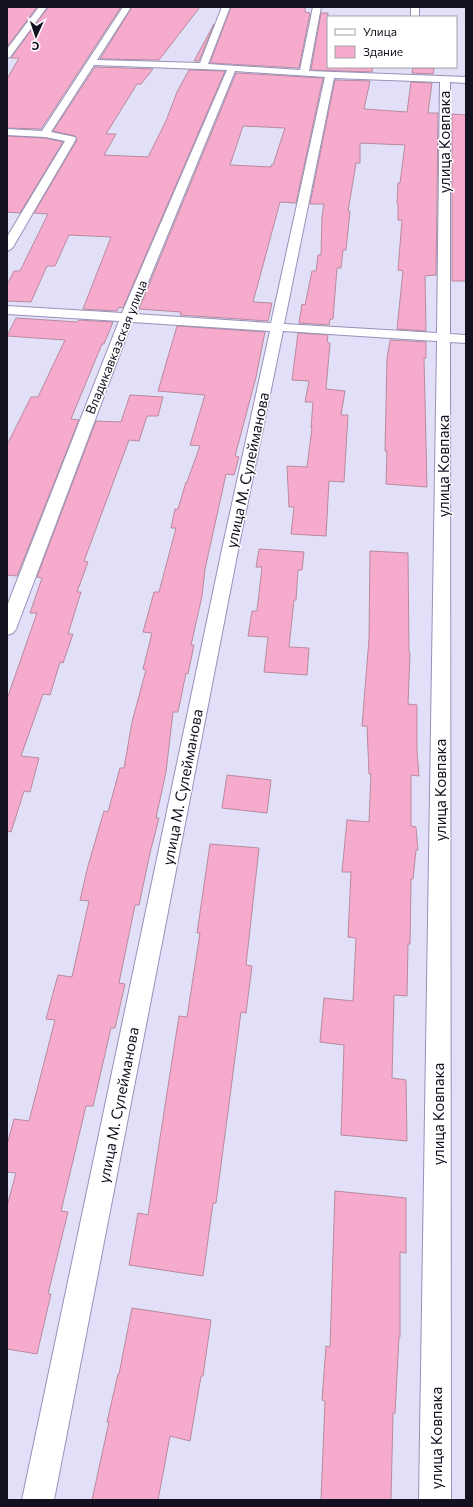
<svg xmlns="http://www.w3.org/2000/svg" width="473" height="1507" font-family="Commissioner,sans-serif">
	<rect width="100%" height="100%" fill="#e2dff9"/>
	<g fill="#f6abcc" stroke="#b88a9d" fill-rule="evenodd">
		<path d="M7 7H37L7 47Z"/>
		<path d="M48 7H121L41 129 7 128V79L19 58H11Z"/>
		<path d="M132 7H200L159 60 100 59Z"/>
		<path d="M231 7H305V12L310 13 299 68 210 63Z"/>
		<path d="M321 13H328V67H373L372 72 311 70Z"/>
		<path d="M214 24 199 61H194Z"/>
		<path d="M95 67 153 69 141 84H137L106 134H116L104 155 148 157 166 121 177 92 189 70 225 71 123 308 119 307 117 311 83 309 111 237 69 235 55 266H47L31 302 7 301V285L14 271H20L48 214 34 213 77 140 75 136 53 131Z"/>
		<path d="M413 68H434L433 74 412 73Z"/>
		<path d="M236 73 323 78 296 203 280 202 253 302 272 303 268 321 180 315 181 312 139 309ZM243 126 285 128 273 165H271V167L230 165Z"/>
		<path d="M335 80 370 81 364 109 407 112 411 82 432 83 428 113H438L436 275 425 276 426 331 397 329 403 271 398 270 402 220H398V204H397L398 183H400L405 145 360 143V163H356L348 211H350L346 250H343L341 268H337L333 319H330L329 325 299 323 302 304 305 305 312 271H316L318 255H321L322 216 324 204H310Z"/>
		<path d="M452 114 466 115V281H452Z"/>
		<path d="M7 136 45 138 63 142 20 213 7 212Z"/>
		<path d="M16 318 77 322 79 320 113 322 104 344H102L71 419 79 420 17 576 7 575V445L31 397H38L65 340 7 336Z"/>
		<path d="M177 326 265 332 256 377 235 456 239 457 234 475 226 474 221 497 205 569 202 596 191 645H194L188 674 186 673 178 712H173L166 772 156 818H159L150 853 139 905H135L119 983 125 984 115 1028H111L93 1106H86L61 1211 68 1212 48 1294H51L37 1354 7 1349V1206L16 1173 7 1172V1145L14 1119 29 1121 55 1020 46 1019 58 975 72 977 89 901 80 900 88 866 104 811 108 812 120 768H124L132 722 146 670 143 669 152 633 143 632 154 592H159L176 528H171L175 509H178L186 482H187L200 446 190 445 205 395 158 391Z"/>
		<path d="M298 333 328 335 327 342 330 343 326 389 345 391 341 415H348L344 482 329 481 326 536 291 534 294 507H289L287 466 307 467 312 428H311L313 402H305L309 381 292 380Z"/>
		<path d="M390 340 426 342V358H424L427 487 386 484 387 451H385L387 359Z"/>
		<path d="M130 395 163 397 158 416H147L139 441 129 440 84 561 88 562 77 592H81L68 634H73L63 663 60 662 50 695 43 694 21 756 39 758 30 792 24 791 11 832 7 831V699L37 613H30L42 578 37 577 96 421 121 422Z"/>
		<path d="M259 549 304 552 302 570H298L296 600H294L289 647 309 648 307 675 264 672 268 637 248 636 252 611H257L262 567H256Z"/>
		<path d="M370 551 408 553 409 653H410L408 704 417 705V750L419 776 411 775V826L416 827 418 850H416L413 879H411L410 944H408L407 996 394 995 392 1078 406 1080 407 1141 341 1135 344 1045 320 1042 324 998 353 1001 356 938 348 937 351 872H342L347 820 369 822 371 774H369L367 726H362L369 639Z"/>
		<path d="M227 775 271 780 267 813 222 808Z"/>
		<path d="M210 844 259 848 246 965 252 966 246 1013 241 1012 216 1203H213L203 1276 129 1265 138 1213 148 1215 179 1016 187 1017 200 933H197Z"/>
		<path d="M335 1191 406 1198V1253L400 1252V1337H399L395 1413H393L391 1500H321L325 1401 322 1400 326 1346 330 1347Z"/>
		<path d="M132 1308 211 1320 203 1376H201L190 1441 170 1436 158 1500H92L109 1422H107L118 1374H119Z"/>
	</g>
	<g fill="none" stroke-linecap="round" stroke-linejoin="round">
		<g stroke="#9791ba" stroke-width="2">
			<g id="minor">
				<path d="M39 7H47L10 57 7 58V49Z"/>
				<path d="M123 7H131L97 60 200 63 222 7H230L208 64 300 70 313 7H321L309 71 466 77V83L450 82V334L466 335V343L450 342 451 1500H419L437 341 283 331 240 540 54 1500H22L224 540 270 331 132 322 16 629 13 633 7 635V606L119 321 7 314V306L122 313 227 70 94 65 51 132 75 137 76 139 13 247 11 249 7 251V237L65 141 45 137 7 135V129L42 131ZM235 71 325 77 271 323 135 314ZM334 78 440 82 437 333 284 324Z"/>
				<rect x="411" y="7" width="8" height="10"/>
			</g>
		</g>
		<use href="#minor" fill="#fff" fill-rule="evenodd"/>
	</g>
	<g text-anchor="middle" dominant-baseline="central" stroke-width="3" stroke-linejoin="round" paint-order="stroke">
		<g font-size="13" fill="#13101f" stroke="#fff">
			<text transform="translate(116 347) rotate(-68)">Владикавказская улица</text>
		</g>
		<g font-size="15" fill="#13101f" stroke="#fff">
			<text transform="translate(444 142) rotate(-90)">улица Ковпака</text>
			<text transform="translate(443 466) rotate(-90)">улица Ковпака</text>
			<text transform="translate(247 470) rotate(-78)">улица М. Сулейманова</text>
			<text transform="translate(182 787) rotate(-79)">улица М. Сулейманова</text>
			<text transform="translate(440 790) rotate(-90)">улица Ковпака</text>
			<text transform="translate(118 1105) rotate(-79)">улица М. Сулейманова</text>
			<text transform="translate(438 1114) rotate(-90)">улица Ковпака</text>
			<text transform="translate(436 1438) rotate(-90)">улица Ковпака</text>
		</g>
	</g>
	<rect width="473" height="1507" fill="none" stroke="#13101f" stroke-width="16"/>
	<rect x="327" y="16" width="130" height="52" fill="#ffffff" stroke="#a19fa5"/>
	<rect x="335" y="29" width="20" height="6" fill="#ffffff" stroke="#a19fa5"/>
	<text x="363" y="36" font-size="12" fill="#13101f">Улица</text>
	<rect x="335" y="46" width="20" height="12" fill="#f6abcc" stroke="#a19fa5"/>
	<text x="363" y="56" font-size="12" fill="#13101f">Здание</text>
	<g transform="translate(36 36) rotate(183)" stroke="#ffffff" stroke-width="3" paint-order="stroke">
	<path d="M0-3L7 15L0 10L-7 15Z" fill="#13101f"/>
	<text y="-6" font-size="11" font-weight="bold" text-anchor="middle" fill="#13101f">С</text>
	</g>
</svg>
